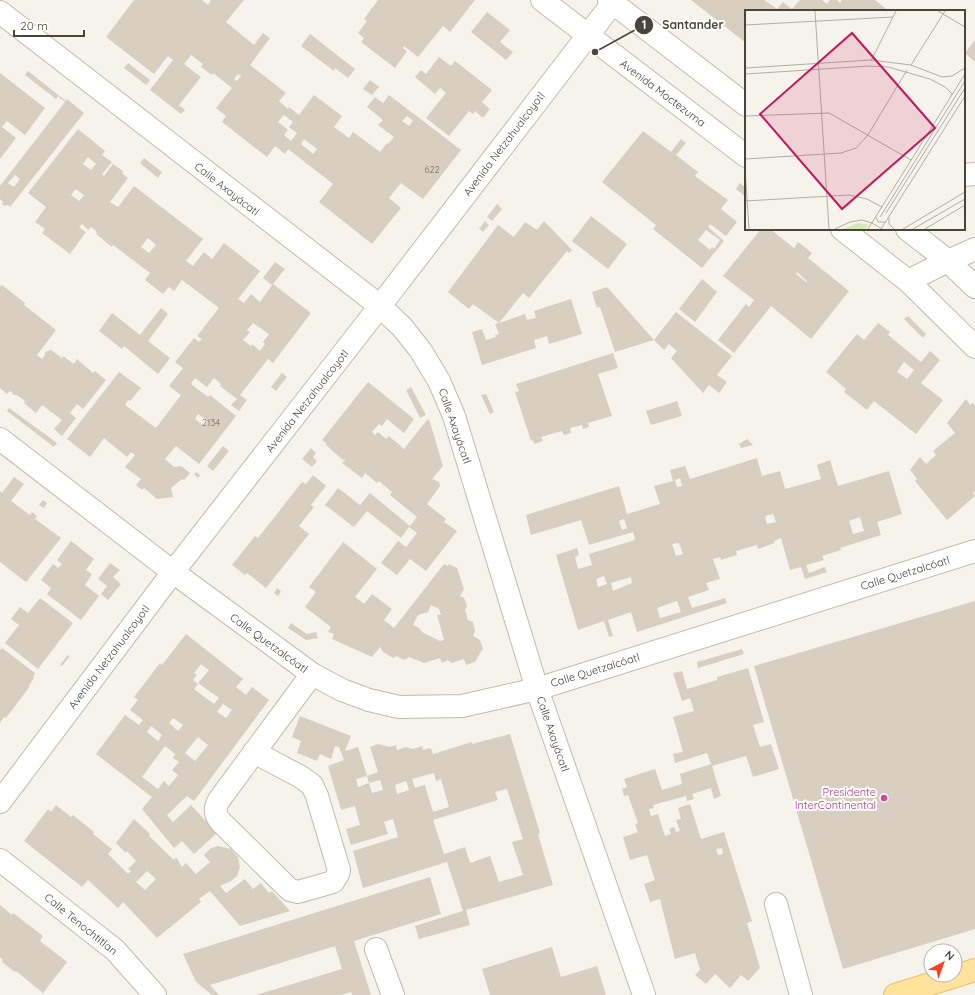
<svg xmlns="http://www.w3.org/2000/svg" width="975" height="995" font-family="Quicksand,sans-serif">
	<rect width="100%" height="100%" fill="#f6f3ec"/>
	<g fill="#d8cfc1" fill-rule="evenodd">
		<path d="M134 0H202L208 5 211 0H244L226 22 254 45 263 33 270 38 250 65 286 93 279 101 288 109 289 107 299 115 314 95 342 116 334 127 349 138 353 132 380 152 387 143 388 144 394 137 378 125 383 120 367 107 375 97 383 103 389 95 461 150 423 199 401 183 389 198 401 208 372 244 319 202 333 184 288 149 285 154 275 146 267 157 222 122 226 116 216 108 232 88 213 73 212 75 201 67 203 64 191 55 184 64 201 77 179 105 185 110 181 114 150 90 173 60 168 56 154 74 106 37ZM238 74 241 76 237 81 234 79ZM284 115 293 122 289 127 297 133 291 141 284 135 288 130 278 122ZM407 116 413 121 409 126 402 121ZM304 139 317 149 313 154 301 144Z"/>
		<path d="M378 0H475L450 32 443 26 418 57 404 46 403 48 407 51 395 68 361 42 364 38 358 33 367 21 364 19Z"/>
		<path d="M691 0H764L777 9 783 2 792 9 800 0H822L827 4 830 0H837L840 3 842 0H875L889 11H746V43Z"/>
		<path d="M487 12 510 30 500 42 513 52 506 60 471 32Z"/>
		<path d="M310 34 355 69 348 78 335 68 334 71 301 46Z"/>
		<path d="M975 40V62L965 53Z"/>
		<path d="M439 57 451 66 455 61 492 90 482 102 490 109 483 118 475 111 473 114 469 111 449 136 426 118 446 93 440 88 435 94 415 77 421 70 426 74Z"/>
		<path d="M128 63 150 80 146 85 124 68Z"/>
		<path d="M28 71 66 101 67 99 84 113 10 207 8 205 4 206 2 204 3 202 0 199V186L65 102 58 96 56 99 25 75ZM15 175 20 179 14 187 8 183Z"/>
		<path d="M0 73 45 108 25 135 7 121 2 127 16 138 0 159Z"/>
		<path d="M370 80 379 87 372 95 363 89Z"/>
		<path d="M78 129 105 151 102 155 112 162 102 174 104 176 113 164 123 171 122 173 128 178 110 202 118 207 134 186 203 239 186 261 193 266 204 252 212 259 224 243 260 271 238 299 244 303 251 294 260 302 272 285 263 278 275 262 285 269 273 284 311 313 273 363 268 359 240 395 247 400 239 411 231 405 237 399 220 386 221 384 214 378 207 387 195 378 191 384 208 397 210 395 236 416 199 464 176 446 165 459 174 467 181 466 190 473 184 480 182 479 171 488 173 497 157 499 144 488 142 490 136 485 141 479 125 467 135 455 131 452 127 457 104 438 90 457 67 439 119 372 141 388 130 401 128 400 125 405 156 428 181 395 169 386 183 368 175 362 194 338 199 342 202 339 197 336 219 308 182 280 174 291 169 287 163 294 145 280 150 273 113 245 112 247 96 234 97 232 91 227 88 230 82 224 79 227 86 232 70 254 42 233 45 229 35 222 46 207 28 193ZM88 157 96 164 91 170 83 164ZM76 189 84 195 79 201 71 195ZM148 238 156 245 149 253 141 247ZM253 323 269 334 263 342 265 344 260 351 252 344 251 346 243 340 250 332 247 330ZM198 414 208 421 204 426 195 419Z"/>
		<path d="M643 131 671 152 681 139 686 143 676 155 698 172 695 176 728 200 721 209 737 222 726 236 710 224 708 227 724 241 702 268 653 229 656 225 602 182ZM706 230 720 240 714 249 712 247 710 250 698 240Z"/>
		<path d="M144 158 162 172 158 178 140 163Z"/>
		<path d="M740 183 746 188V197L736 189Z"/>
		<path d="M497 204 502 209 492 221 487 217Z"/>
		<path d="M591 216 627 244 608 269 572 241Z"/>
		<path d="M485 221 489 225 483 232 479 229Z"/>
		<path d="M544 221 572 250 569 253 567 251 529 298 523 293 499 323 525 314 527 320 536 318 534 311 571 299 582 334 549 344 547 336 534 340 536 348 482 365 472 332 482 329 486 340 496 337 495 335 499 334 495 324 499 323 473 304 469 309 448 292 498 225 514 237 525 222 537 230Z"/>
		<path d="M761 229H770L794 248 798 242 812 253 808 258 849 291 811 339 771 306 734 353 718 340 746 304 749 307 754 300 723 276ZM797 272 807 281 806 282 796 274Z"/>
		<path d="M702 279 717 292 695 322 679 309Z"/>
		<path d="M2 285 25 303 24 305 56 330 37 355 42 359 45 355V352L51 350 62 358 63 356 74 364 77 359 93 373 95 371 106 380 83 409 77 404 70 413 76 418 62 436 54 429 62 420 42 405 36 413 24 403 25 401 17 395H13L12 392 10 391 7 394 0 388V287Z"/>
		<path d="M607 287 654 340 676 312 732 356 717 375 727 382 719 393 709 385 703 393 671 358 677 351 669 344 664 350 654 340 615 352 600 307 597 308 592 292Z"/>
		<path d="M161 308 168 314 148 341 170 358 158 374 124 346 122 349 99 331 112 313 140 335Z"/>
		<path d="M908 316 926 334 923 338 904 319Z"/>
		<path d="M878 323 890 332 888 335 921 362 930 351 940 360 921 383 943 400 916 434 874 401 867 410 844 392 846 389 826 372 857 334 864 340ZM904 362 914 370 907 379 897 372Z"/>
		<path d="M613 353 618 368 598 374 612 416 588 423 589 427 583 429 582 425 570 428 571 433 564 435 562 431 541 437 543 441 534 444 533 440 531 441 515 392 519 391 516 384Z"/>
		<path d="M282 373 287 377 276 391 271 387Z"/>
		<path d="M368 382 414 419 404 433 387 419 382 426 379 424 372 432 375 435 378 432 386 439 389 436 404 449 427 420 429 419 443 466 432 479 439 482 440 486 427 504 446 519 444 522 457 531 426 571 410 559 397 575 381 563 398 541 406 547 417 533 409 527 401 538 367 511 354 527 325 505 338 488 360 505 370 493 410 526 417 517 390 495 392 492 379 481 377 483 365 473 362 478 342 463 346 459 343 460 326 445 327 444 322 440Z"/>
		<path d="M411 387 426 415 420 418 406 390Z"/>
		<path d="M486 394 494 412 490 414 481 395Z"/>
		<path d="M966 399 970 405 973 403 975 406V491L973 493 975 496 947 520 915 481 917 479 910 470 920 457 926 464 936 455 933 451 955 433 947 423Z"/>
		<path d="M677 401 682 416 651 425 646 411Z"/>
		<path d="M9 408 57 443 54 447 7 411Z"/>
		<path d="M747 439 753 445 741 448 739 444Z"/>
		<path d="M223 446 229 451 213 471 207 466Z"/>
		<path d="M311 448 316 453 313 457 317 461 312 467 302 459Z"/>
		<path d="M757 458 762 476 780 471 785 489 821 479 817 465 830 460 838 486 889 471 902 514 877 522 881 535 840 548 841 550 822 556 824 560 806 565 809 573 825 567 827 572 805 579 801 567 790 570 781 538 774 541 775 543 758 549 757 545 736 551 737 555 721 560 720 557 713 559 720 579 706 583 709 590 688 597 692 608 725 598 727 603 637 632 631 612 608 620 613 636 609 637 604 621 578 630 556 555 577 548 579 555 575 557 578 569 592 565 589 554 635 540 633 532 589 545 581 520 531 535 526 515 619 486 627 514 660 504 654 486 673 481 670 470 685 466 690 479ZM680 478 682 486 677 487 675 480ZM773 514 776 522 767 524 765 516ZM860 517 864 531 853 534 849 521ZM624 519 627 528 622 530 619 521ZM679 543 683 554 676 556 672 544ZM604 576 607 584 598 587 596 579ZM631 577 632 583 613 591 611 583ZM677 601 681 612 660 618 657 608Z"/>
		<path d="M196 472 200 475 198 478 194 474Z"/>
		<path d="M313 475 326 486 311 505 314 507 299 526 309 534 266 588 247 573 245 575 232 565 255 536 258 538 302 482 306 484Z"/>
		<path d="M14 477 24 484 11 501 30 515 32 512 37 516 35 519 61 538 26 582 0 562V491L2 493Z"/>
		<path d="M43 500 47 503 44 508 39 505Z"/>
		<path d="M71 541 94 559 86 570 92 574 85 585 99 596 81 620 47 594 51 588 41 580 53 564 58 568 62 564 57 560Z"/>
		<path d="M343 542 377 569 355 597 364 604 372 594 392 609 384 620 394 628 444 564 448 566 449 564 457 568 464 589 460 596 464 598 467 606 465 610 468 620 473 622 475 631 473 636 480 640 483 648 475 662 466 665 464 659 452 663 448 660 442 663 440 658 424 663 409 657 404 660 397 656 393 658 383 652 380 647 372 657 332 639 334 634 328 632 331 627 305 607 316 592 309 587ZM431 605 439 609 441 615H437L444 640 440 641 422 632 419 628 413 625 418 615 428 612Z"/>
		<path d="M110 563 120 570 113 577 121 584 108 600 101 594 107 586 98 579Z"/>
		<path d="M277 588 281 591 278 596 274 593Z"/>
		<path d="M40 598 73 623 38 669 5 643 19 625 11 619 20 607 28 613Z"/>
		<path d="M975 601V929L843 969 754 666Z"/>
		<path d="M291 623 307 634 316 632 318 638 306 640 288 628Z"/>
		<path d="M186 634 243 679 236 687 246 695 252 687 269 700 194 801 187 796 167 815 173 822 191 805 217 833 194 854 182 841 174 848 142 809 152 797 96 754 125 715 139 725 143 720 130 710 138 700 134 697 160 663 162 665ZM201 664 209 670 198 683 219 698 214 704 194 689 198 684 193 680 197 675 194 673ZM223 704 232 710 226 718 217 712ZM173 718 183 725 178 731 169 723ZM151 726 162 735 158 741 147 732ZM198 737 208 745 195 761 185 753ZM165 746 175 754 173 758 179 762 172 770 178 775 169 786 164 781 158 789 142 777Z"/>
		<path d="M2 648 35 673 33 677 34 678 29 685 30 686 6 718 4 717 0 723V650Z"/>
		<path d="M742 649 744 654 698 668 697 662Z"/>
		<path d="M68 655 70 656 62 666 60 665Z"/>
		<path d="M748 668 764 722 753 725 760 747 771 744 779 769 753 777 746 756 712 766 721 796 714 799 711 788 692 794 694 799 687 801 686 796 653 805 654 808 649 809 651 816 658 814 665 836 671 834 669 829 674 827 676 832 680 831 676 820 681 819 678 808 690 804 701 839 724 832 752 921 747 923 760 968 748 981 741 975 730 988 715 974 706 984 695 975 700 970 695 953 675 959 660 899 650 902 644 884 655 880 647 855 630 860 623 837 638 832 635 824 638 823 628 795 624 796 622 789 627 787 624 779 655 769 662 790 682 784 680 774 711 764 707 753 675 763 673 754 683 752 673 717 694 711 690 698 682 701 673 673 682 671 687 689 717 680V677ZM722 848 723 854 718 855 716 849Z"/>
		<path d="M300 716 351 736 345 751 358 747 367 776 378 772 370 747 378 744 390 747 396 745 397 750 406 747 413 749 422 746 423 750 431 748 433 754 472 742V744L510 734 540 833 538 834 553 885 466 910 470 925 419 939 415 926 463 911 447 862 363 888 353 851 398 837 393 819 384 822 388 834 351 845 346 829 360 825 355 806 341 810 328 766 344 760 339 747 335 746 331 759 320 754 317 761 297 753 301 741 292 737ZM434 773 436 781 441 779 449 807 433 812 425 785 415 788 412 779ZM367 776 369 783 380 780 383 790 372 793 369 783 358 787 356 779ZM406 781 409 790 397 794 395 785ZM507 789 523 839 512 842 523 875 499 882 490 856 470 863 465 847 444 854 433 820 498 800 495 792Z"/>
		<path d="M56 805 71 817 73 815 94 832 93 834 112 849 108 854 128 874 131 871 128 869 136 861 127 851 126 853 116 843 134 819 150 834 149 836 174 860 176 857 182 867 186 863 196 874 210 862 204 855 211 848 218 846 231 849 238 857 240 867 237 876 231 881 220 886 226 893 245 879 253 889 261 883 269 893 272 891 290 911 240 926 210 891 199 899 201 902 157 938 123 902 118 908 88 880 82 887 24 841 48 809 51 812ZM147 871 156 879 145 890 136 882Z"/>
		<path d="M430 877 441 914 354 941 371 995H352L351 992 341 995H256L342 969 335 946 210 985 219 995H212L196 982 183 954Z"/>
		<path d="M0 905 12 915 13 913 43 936 40 941 67 962 43 993 16 971 15 972 2 962 3 960 0 957Z"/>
		<path d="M552 947 561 977 597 966 606 995H490L482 969Z"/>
	</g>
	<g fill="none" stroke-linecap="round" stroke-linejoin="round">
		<g stroke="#c2bbae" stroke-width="24">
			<g id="minor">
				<path d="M542 0 746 156"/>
				<path d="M609 0 746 105"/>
				<path d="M0 12 380 306 402 327 421 351 439 381 454 416 537 689 644 995"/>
				<path d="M964 175 975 174"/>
				<path d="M842 229 908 281 975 347"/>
				<path d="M907 229 948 261 975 287"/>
				<path d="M908 281 948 261 975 249"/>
				<path d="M0 439 173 572 312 674 342 690 369 700 399 707 462 706 537 689 975 551"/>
				<path d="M254 752 301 777 312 785 317 796 339 870 338 874 333 882 298 892 290 890 222 823C214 815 214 809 219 800L312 674"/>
				<path d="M0 802 173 572 380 306 615 0"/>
				<path d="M0 860 115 950 155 995"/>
				<path d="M776 904 801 995"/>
				<path d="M376 949 393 995"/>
			</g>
		</g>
		<g stroke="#e6c16a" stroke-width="24">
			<path id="major" d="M895 995 975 970"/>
		</g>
		<use href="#minor" stroke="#fff" stroke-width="22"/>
		<use href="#major" stroke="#ffe39c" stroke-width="22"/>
	</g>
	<circle fill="#d1479c" stroke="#fff" stroke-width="1.5" cx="884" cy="798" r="4"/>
	<g text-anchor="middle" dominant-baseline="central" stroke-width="4" stroke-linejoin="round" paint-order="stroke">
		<g font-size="9" fill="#6e675b">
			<text x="432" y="169">622</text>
			<text x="211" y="422">2134</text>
		</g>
		<g font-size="11" fill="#4b4439" stroke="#fff">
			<text transform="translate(663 93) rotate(37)">Avenida Moctezuma</text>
			<text transform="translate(504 144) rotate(-53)">Avenida Netzahualcoyotl</text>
			<text transform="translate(227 189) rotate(38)">Calle Axayácatl</text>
			<text transform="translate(307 401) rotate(-52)">Avenida Netzahualcoyotl</text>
			<text transform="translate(455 426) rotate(71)">Calle Axayácatl</text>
			<text transform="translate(905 573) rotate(-17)">Calle Quetzalcóatl</text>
			<text transform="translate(269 643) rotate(36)">Calle Quetzalcóatl</text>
			<text transform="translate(109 657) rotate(-53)">Avenida Netzahualcoyotl</text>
			<text transform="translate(595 670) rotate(-17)">Calle Quetzalcóatl</text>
			<text transform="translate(553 734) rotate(71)">Calle Axayácatl</text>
			<text transform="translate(81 924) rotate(39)">Calle Tenochtitlan</text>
		</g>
		<g font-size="11" fill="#b23c85" stroke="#fff" text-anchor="end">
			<text x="876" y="792">Presidente<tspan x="876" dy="13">InterContinental</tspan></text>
		</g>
	</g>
	<g transform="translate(745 10)">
		<rect width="220" height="220" fill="#f6f3ec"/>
		<path d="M113 213 124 215 120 219H98Z" fill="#d2eab5"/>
		<path fill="none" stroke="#b2ada4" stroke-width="1" d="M70 1 84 219M193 1 220 17M0 15 148 7M126 51 151 1M166 55 200 1M1 58 126 50 166 55 197 67 207 66 220 58M1 64 124 56 143 57 185 69 200 77 208 85M0 106 84 103 166 150M0 149 96 143 111 138 123 125 162 60M0 158 4 219M0 191 104 185 122 189 137 197M141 203 220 78M131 207 133 212H140M135 207 220 71M144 208V214L149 219M90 219 105 212 117 210 127 213 137 219M123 219 220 64M136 219 220 86M158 219 220 182M168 219 220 189M180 219 220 195"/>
		<path fill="#c2185b" fill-opacity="0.15" stroke="#c2185b" stroke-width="2" d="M107 23 190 118 97 199 15 104Z"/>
		<rect width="220" height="220" fill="none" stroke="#4b4439" stroke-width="2"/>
	</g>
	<path fill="none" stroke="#4b4439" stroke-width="1.5" d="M595 52L644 25"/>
	<g fill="#4b4439" stroke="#fff" stroke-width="1.5">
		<circle cx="595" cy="52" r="4"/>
		<circle cx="644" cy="25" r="10"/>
	</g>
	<g font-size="12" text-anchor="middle" font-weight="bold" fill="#fff">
		<text x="644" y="29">1</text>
	</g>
	<g font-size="12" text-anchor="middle" font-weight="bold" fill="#4b4439" stroke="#fff" stroke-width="4" stroke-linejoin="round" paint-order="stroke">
		<text x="693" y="29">Santander</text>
	</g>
	<g transform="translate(943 963) rotate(41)"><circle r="19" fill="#ffffff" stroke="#b7b4b0"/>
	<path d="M0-3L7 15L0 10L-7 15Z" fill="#fc3f1d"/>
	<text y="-6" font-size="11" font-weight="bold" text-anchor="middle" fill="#4b4439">N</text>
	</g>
	<path d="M14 30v6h70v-6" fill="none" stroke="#4b4439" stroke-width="2"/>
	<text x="20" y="30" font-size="12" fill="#4b4439" stroke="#ffffff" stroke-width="3" paint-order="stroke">20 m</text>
</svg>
